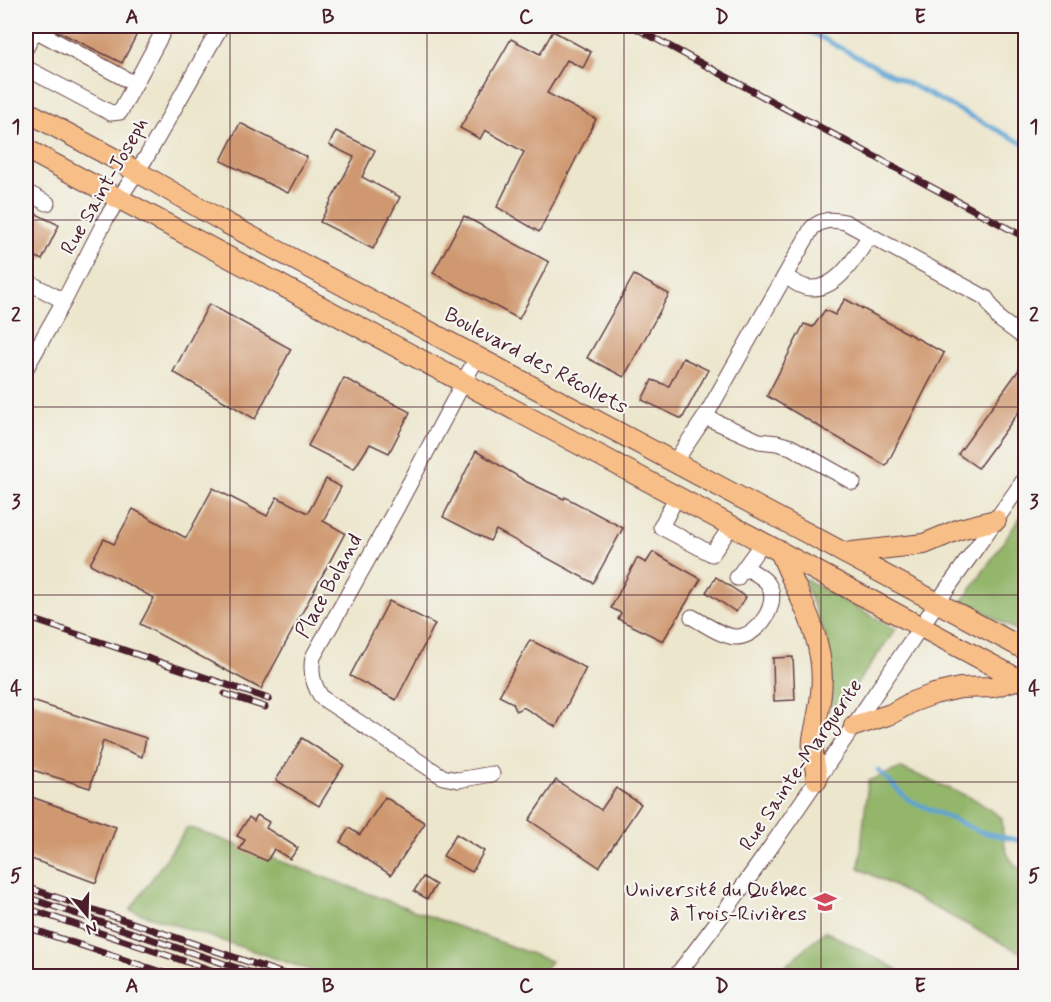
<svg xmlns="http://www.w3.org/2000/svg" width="1051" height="1002" font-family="Mynerve,sans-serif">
	<rect width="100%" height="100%" fill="#f6f6f2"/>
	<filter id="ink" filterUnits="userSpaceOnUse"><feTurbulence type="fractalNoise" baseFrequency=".0167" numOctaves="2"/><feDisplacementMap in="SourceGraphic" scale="12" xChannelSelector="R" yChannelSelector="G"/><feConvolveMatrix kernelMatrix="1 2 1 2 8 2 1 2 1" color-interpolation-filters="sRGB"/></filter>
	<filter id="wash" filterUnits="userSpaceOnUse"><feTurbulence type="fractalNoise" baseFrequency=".008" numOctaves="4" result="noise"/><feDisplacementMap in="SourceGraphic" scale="24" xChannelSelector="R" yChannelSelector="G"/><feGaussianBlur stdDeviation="1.35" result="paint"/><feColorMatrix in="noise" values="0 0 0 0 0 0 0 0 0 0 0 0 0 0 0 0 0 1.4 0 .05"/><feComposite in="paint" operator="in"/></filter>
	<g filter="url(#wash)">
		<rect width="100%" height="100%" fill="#ece6cc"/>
		<g fill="#93b66b" stroke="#6e6a4b" stroke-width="1.5">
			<path d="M1021 516 1019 560 1025 591V635L963 601Z"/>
			<path d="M803 578 896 629 833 717 828 643Z"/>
			<path d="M901 768 974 799 1002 818C1003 842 1003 858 1025 873V955L859 868 868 781Z"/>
			<path d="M188 827 551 961 540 976H328L130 910Z"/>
			<path d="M825 931 909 976H774Z"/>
		</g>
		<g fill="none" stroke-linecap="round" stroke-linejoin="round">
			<g stroke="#5ca3d3" stroke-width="4.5">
				<path d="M799 26 1026 145"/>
				<path d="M878 770 907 799 981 832 1026 842"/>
			</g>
		</g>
		<g id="blocks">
			<g fill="#cf9870">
				<path d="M47 26H141L122 63Z"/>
				<path d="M553 31 591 52 583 68 567 60 547 93 596 119 539 232 497 207 524 152 485 130 480 139 460 128 511 39 540 54Z"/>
				<path d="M240 123 307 157 288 193 221 161Z"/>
				<path d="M336 131 375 150 362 177 400 197 373 249 320 222 354 157 329 145Z"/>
				<path d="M26 209 59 225 42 260 26 252Z"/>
				<path d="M464 216 549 262 519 319 433 273Z"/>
				<path d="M634 275 669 294 624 377 587 358Z"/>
				<path d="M845 299 944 353 886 466 767 396 804 324 813 327 825 310 835 315Z"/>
				<path d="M209 304 291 349 255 419 173 372Z"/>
				<path d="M683 358 708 370 682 419 642 400 652 380 669 386Z"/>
				<path d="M1026 360V402L978 468 958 454Z"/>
				<path d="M344 378 410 412 389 453 370 444 354 469 308 446Z"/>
				<path d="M476 451 527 482 564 499 565 497 623 528 593 583 496 530 490 541 443 517Z"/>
				<path d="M326 479 341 487 323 521 345 533 261 689 140 624 154 598 90 564 104 539 114 544 133 509 186 538 213 488 267 516 277 497 308 513Z"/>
				<path d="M653 552 701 579 663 641 618 619 621 613 611 608 637 558 646 563Z"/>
				<path d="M716 577 746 597 736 612 706 592Z"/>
				<path d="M389 601 435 624 396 700 350 676Z"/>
				<path d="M530 640 586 668 556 727 523 707 516 711 513 703 499 696Z"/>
				<path d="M793 657 795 700 774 701 773 658Z"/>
				<path d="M26 699 146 738 142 757 103 741 90 788 26 768Z"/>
				<path d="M302 738 344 765 319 806 276 780Z"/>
				<path d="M556 780 601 810 616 788 641 804 599 867 529 820Z"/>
				<path d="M26 795 116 827 96 883 26 857Z"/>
				<path d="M385 797 425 823 391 875 340 842 349 828 360 835Z"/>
				<path d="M257 815 269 822 266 828 298 848 290 859 274 849 267 861 239 849 245 840 237 836 249 817 254 821Z"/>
				<path d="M456 834 484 851 472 872 443 856Z"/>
				<path d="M423 877 436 885 427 899 414 891Z"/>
			</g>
		</g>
	</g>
	<g filter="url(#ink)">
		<use href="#blocks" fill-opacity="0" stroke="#623d43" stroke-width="1.5"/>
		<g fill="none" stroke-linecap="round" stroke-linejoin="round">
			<g stroke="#623d43" stroke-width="17">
				<g id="minor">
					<path d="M26 48 35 30 135 84"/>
					<path d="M26 68 111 113 120 112 166 26"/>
					<path d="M26 192 47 203"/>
					<path d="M785 276C793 281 801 288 811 288 839 289 856 255 870 236"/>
					<path d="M26 281 64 301"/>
					<path d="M477 357 396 509 313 657C310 673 313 685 322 698L443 777 458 780 492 774"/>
					<path d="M26 368 64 301 107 217 147 156 221 26"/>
					<path d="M705 417 759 441 777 443 791 447 853 482"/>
					<path d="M674 463 705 417 812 228C823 219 831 219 845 222L986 298 999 319 1026 339"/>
					<path d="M677 496 661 527 712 554 732 525"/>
					<path d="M737 578 763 542"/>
					<path d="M692 617C705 624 721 636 736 637 758 637 781 603 768 584 764 577 752 572 745 567"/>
					<path d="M676 976C760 868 834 754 911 641 948 586 988 532 1026 477"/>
				</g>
			</g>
			<g stroke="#623d43" stroke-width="22">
				<g id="major">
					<path d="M26 111 115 159 226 223 1026 650"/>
					<path d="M26 149 1026 683"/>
					<path d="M780 551C795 590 817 623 821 665 824 690 818 714 813 739 811 751 816 767 817 780"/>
					<path d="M844 553 924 544 960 529 996 520"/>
					<path d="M854 726 891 714 912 702 934 694 960 688 993 687 1019 679"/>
				</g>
			</g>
			<use href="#minor" stroke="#fff" stroke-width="15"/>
			<use href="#major" stroke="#f7be88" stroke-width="20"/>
			<g stroke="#4a1f2b" stroke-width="7">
				<g id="rail">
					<path d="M632 26 1026 238"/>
					<path d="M26 617 269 699"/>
					<path d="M225 694 265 707"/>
					<path d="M26 887 290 976"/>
					<path d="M26 897 261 976"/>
					<path d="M26 908 229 976"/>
					<path d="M26 927 173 976"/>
				</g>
			</g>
			<use href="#rail" stroke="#f6f6f2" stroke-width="4.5" stroke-dasharray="14" stroke-linecap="butt"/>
		</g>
	</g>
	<path fill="none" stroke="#4a1f2b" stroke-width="1.5" stroke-opacity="0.55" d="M230 26V976M427 26V976M624 26V976M821 26V976M26 220H1026M26 407H1026M26 595H1026M26 782H1026"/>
	<defs>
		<g id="university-bare" transform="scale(1.8)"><path d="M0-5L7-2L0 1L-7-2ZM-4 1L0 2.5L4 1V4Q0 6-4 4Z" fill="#d1495b" stroke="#f6f6f2" stroke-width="2.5" paint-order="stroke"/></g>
	</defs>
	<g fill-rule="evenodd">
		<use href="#university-bare" x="825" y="902"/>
	</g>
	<g text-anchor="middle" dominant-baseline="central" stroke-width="4.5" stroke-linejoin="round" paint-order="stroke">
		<g font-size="21" fill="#4a1f2b" stroke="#f6f6f2">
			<text transform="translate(105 186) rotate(-60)">Rue Saint-Joseph</text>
			<text transform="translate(536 361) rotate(28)">Boulevard des Récollets</text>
			<text transform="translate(329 586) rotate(-61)">Place Boland</text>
			<text transform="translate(801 765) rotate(-56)">Rue Sainte-Marguerite</text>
		</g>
		<g font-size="21" fill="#4a1f2b" stroke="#f6f6f2" text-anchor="end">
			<text x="807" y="890">Université du Québec<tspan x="807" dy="24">à Trois-Rivières</tspan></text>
		</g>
	</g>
	<rect width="1051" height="1002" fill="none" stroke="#f6f6f2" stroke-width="66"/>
	<g transform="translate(87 915) rotate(161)" stroke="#f6f6f2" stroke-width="4.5" paint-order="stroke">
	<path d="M0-4.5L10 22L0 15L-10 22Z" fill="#4a1f2b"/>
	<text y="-9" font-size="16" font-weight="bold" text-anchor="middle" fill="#4a1f2b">N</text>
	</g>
	<rect x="33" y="33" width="985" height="936" fill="none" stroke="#4a1f2b" stroke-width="2"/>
	<g font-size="20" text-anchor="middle" font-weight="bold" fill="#4a1f2b">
		<text x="132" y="23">A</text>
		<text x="328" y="23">B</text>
		<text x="526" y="23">C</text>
		<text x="722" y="23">D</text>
		<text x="920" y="23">E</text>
		<text x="16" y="133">1</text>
		<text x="1034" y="133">1</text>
		<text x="16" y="321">2</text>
		<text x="1034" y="321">2</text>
		<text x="16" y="508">3</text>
		<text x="1034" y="508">3</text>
		<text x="16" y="695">4</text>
		<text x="1034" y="695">4</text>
		<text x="16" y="882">5</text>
		<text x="1034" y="882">5</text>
		<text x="132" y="992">A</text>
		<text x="328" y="992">B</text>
		<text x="526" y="992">C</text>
		<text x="722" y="992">D</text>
		<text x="920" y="992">E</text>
	</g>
</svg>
